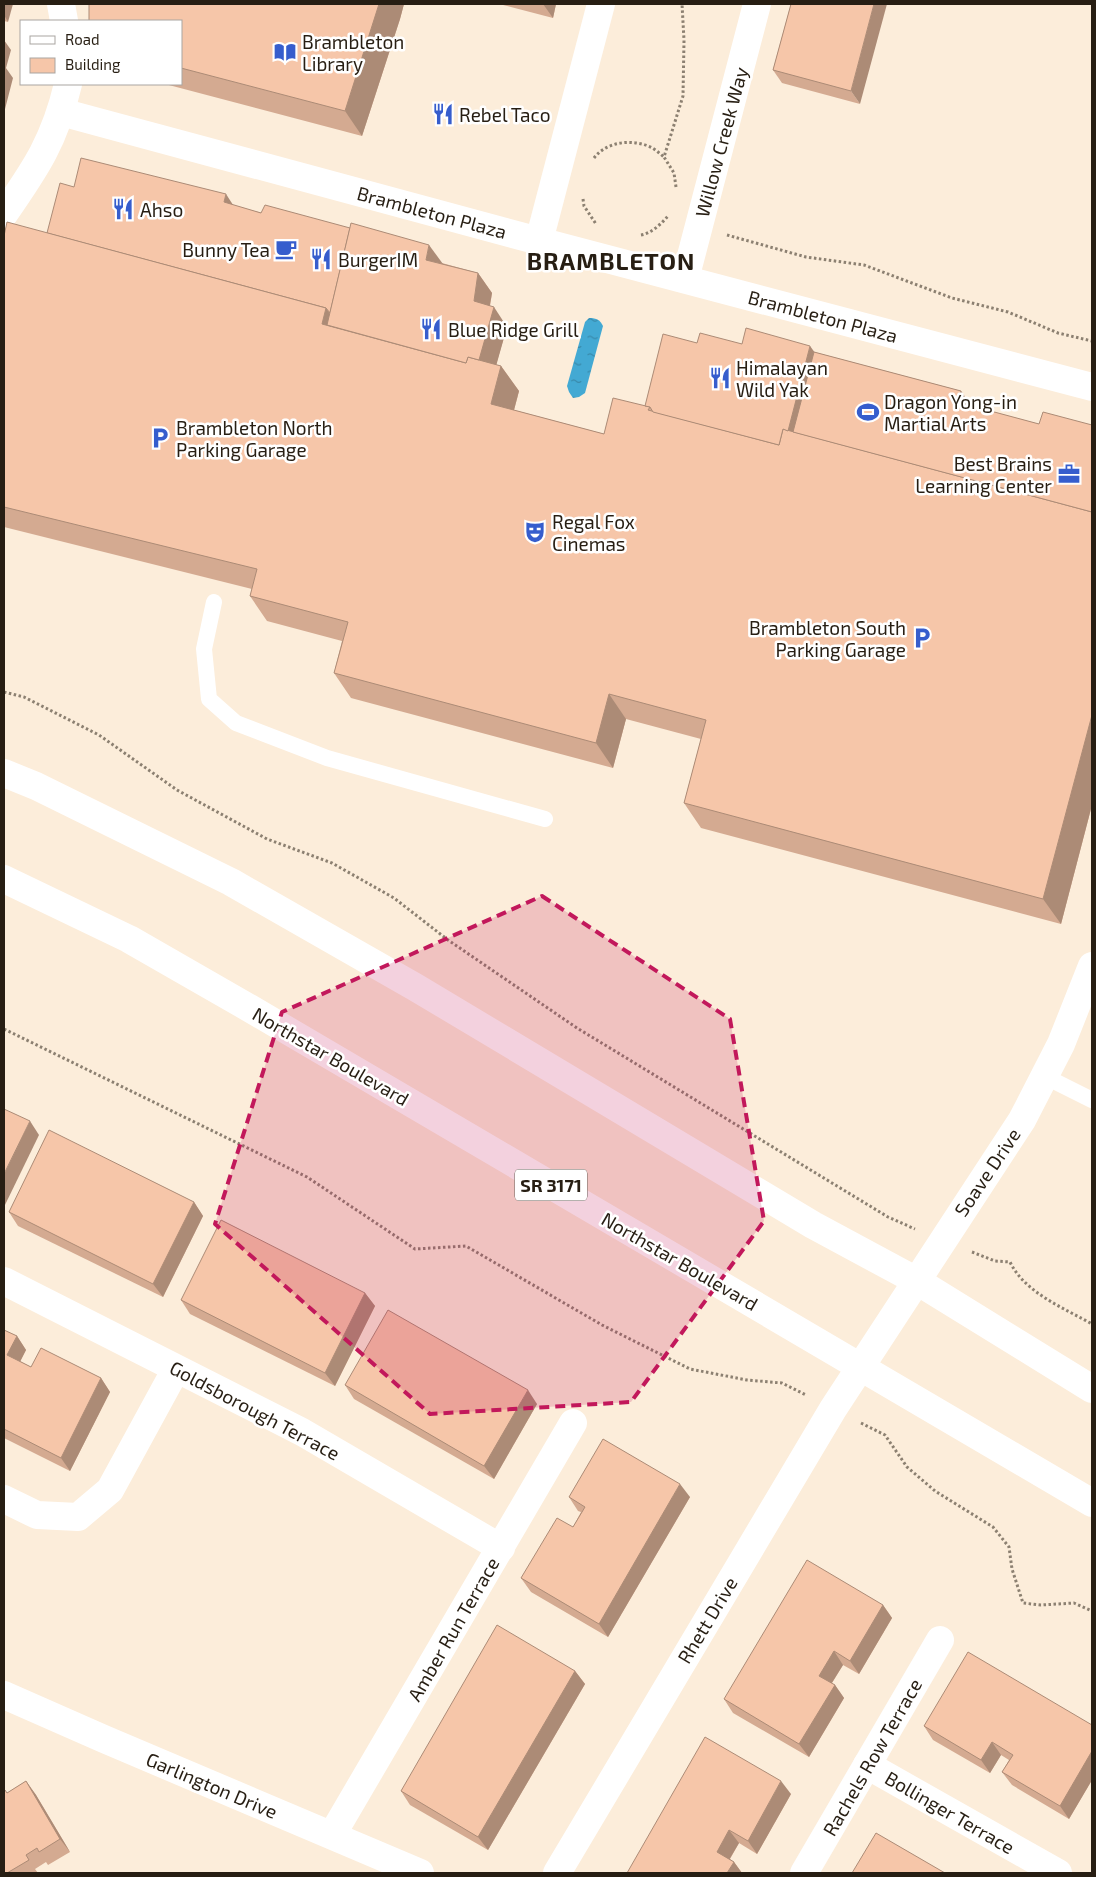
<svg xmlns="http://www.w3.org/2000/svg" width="1096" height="1877" font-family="'Exo 2',sans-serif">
	<defs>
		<pattern id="water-ripples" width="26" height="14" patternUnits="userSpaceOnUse" patternTransform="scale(1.25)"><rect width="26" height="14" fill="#43a9d3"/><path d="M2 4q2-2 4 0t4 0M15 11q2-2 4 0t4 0" fill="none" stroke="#3889aa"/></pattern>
	</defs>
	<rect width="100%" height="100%" fill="#fcedda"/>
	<path fill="url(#water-ripples)" d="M589 318C597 318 600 320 603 326L585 393 579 397 573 398 569 392 567 386 585 322Z"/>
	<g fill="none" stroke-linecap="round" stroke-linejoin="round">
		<g stroke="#8c8071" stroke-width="3" stroke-dasharray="2.5 2.5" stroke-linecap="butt">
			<path d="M594 158C606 142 630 139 648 146 654 148 659 153 664 157"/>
			<path d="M676 187 674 173 664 157 683 96 684 40 682 4"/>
			<path d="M583 199 584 206 596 224"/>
			<path d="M641 235C652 233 661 224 668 216"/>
			<path d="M727 235 806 257 864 265 952 298 1008 312 1058 333 1092 341"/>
			<path d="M4 692 24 697 99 735 177 790 267 839 332 863 394 898 448 940 577 1028 888 1217 915 1229"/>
			<path d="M4 1029 307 1177 415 1249 466 1246 602 1325 690 1369 747 1380 782 1383 806 1395"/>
			<path d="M972 1252 995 1261 1010 1262C1025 1293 1064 1308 1092 1324"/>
			<path d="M861 1423 885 1435 907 1467 935 1491 993 1527 1009 1547 1012 1569 1023 1603 1041 1605 1074 1603 1092 1611"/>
		</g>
		<g stroke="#fff" stroke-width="16">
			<path d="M214 602 204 649 209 699 236 723 327 758 545 819"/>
			<path d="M1044 1076 1092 1100"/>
		</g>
		<g stroke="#fff" stroke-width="28">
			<path d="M61 4 64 21"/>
			<path d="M61 112 539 241 1092 387"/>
			<path d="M4 214C36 168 55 140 68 84"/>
			<path d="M539 241 601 4"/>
			<path d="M685 279 757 4"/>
			<path d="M4 1281 302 1432 501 1548"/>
			<path d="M4 1499 37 1515 78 1517 110 1490 176 1369"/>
			<path d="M4 1695 104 1739 420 1873"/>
			<path d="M867 1765 1058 1873"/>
			<path d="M332 1835 573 1423"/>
			<path d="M557 1873 833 1409 1022 1120 1061 1044 1092 966"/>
			<path d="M804 1873 940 1640"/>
		</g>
		<g stroke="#fff" stroke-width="28">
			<path d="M4 773 36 786 231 882 415 987 813 1225 917 1281 1092 1389"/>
			<path d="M4 879 129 939 251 1009 1092 1503"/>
		</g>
	</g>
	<g fill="#d4aa91">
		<path d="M4 4 8 22 4 21Z"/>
		<path d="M89 4H404L400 19 362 136 165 84H181V21Z"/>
		<path d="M499 4H556L553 18Z"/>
		<path d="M791 4 860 104 782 83 773 70Z"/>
		<path d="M74 187 233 205 478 273 492 293 490 306 507 327 496 365 501 366 519 391 514 410 604 434 645 406 697 343 742 344 814 352 961 391 970 404V406L1039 424 1092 425V805L1061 924 701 828 684 803 701 739 626 719 613 768 351 698 334 673 342 641 267 621 250 596 252 589 4 527V236L47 233Z"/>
		<path d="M194 1202 203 1216 163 1297 18 1226 9 1212Z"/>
		<path d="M365 1293 375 1306 335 1386 190 1314 181 1300Z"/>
		<path d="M4 1330 17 1336 26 1350 20 1361 31 1367 101 1378 110 1392 70 1471 4 1438Z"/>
		<path d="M345 1385 537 1404 494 1479 354 1399Z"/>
		<path d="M569 1497H690L608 1637 531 1592 521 1578 573 1527 581 1512 578 1511Z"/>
		<path d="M883 1605 892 1618 859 1674 843 1665 832 1683 835 1685 844 1698 809 1757 733 1713 724 1699Z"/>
		<path d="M575 1671 585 1684 488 1850 410 1805 401 1791Z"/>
		<path d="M1092 1725V1780L1069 1819 1012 1785 1002 1772 1009 1760 1001 1755 990 1773 933 1740 924 1726Z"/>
		<path d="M26 1781 36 1795 70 1852 48 1865 46 1862 35 1869 38 1873H4V1791L7 1793Z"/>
		<path d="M791 1794 757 1854 739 1843 730 1859 734 1862 742 1873H627Z"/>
	</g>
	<g fill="#ac8b76">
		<path d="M4 4H13L8 22 4 15Z"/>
		<path d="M379 4H404L400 19 362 136 345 111Z"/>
		<path d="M543 4H556L553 18Z"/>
		<path d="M874 4H887L860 104 851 91Z"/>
		<path d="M4 40 11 50 6 68 13 78 4 113Z"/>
		<path d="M226 194 235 208 224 202Z"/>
		<path d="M429 245 443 264 426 260Z"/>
		<path d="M478 273 492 293 487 321 474 301Z"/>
		<path d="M494 307 507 327 491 384 477 364Z"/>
		<path d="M326 308 343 334 322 324Z"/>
		<path d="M810 346 824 365 803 444 783 450Z"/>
		<path d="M501 366 519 391 509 429 491 404Z"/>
		<path d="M961 391 970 404 967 416 957 402Z"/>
		<path d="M609 694 626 719 613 768 596 743Z"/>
		<path d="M1092 715V805L1061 924 1043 899Z"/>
		<path d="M30 1121 39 1135 4 1207V1174Z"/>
		<path d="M194 1202 203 1216 163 1297 153 1284Z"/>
		<path d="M365 1293 375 1306 335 1386 325 1373Z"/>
		<path d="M17 1336 26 1350 17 1368 7 1355Z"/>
		<path d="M101 1378 110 1392 70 1471 61 1458Z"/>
		<path d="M528 1390 537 1404 494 1479 484 1466Z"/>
		<path d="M680 1484 690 1497 608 1637 599 1624Z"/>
		<path d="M883 1605 892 1618 859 1674 850 1661Z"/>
		<path d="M834 1651 843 1665 828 1689 819 1676Z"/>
		<path d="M575 1671 585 1684 488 1850 478 1837Z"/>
		<path d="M835 1685 844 1698 809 1757 799 1744Z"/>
		<path d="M992 1742 1001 1755 990 1773 981 1760Z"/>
		<path d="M1092 1751V1780L1069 1819 1060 1806Z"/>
		<path d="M26 1781 36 1795 70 1852 60 1839Z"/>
		<path d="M781 1781 791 1794 757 1854 748 1841Z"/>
		<path d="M729 1830 739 1843 726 1865 717 1852Z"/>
		<path d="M734 1862 742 1873H727Z"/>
	</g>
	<g fill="#f6c6a9" stroke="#ac8b76">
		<path d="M89 4H379L345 111 181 68V21H89Z"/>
		<path d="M791 4H874L851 91 773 70Z"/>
		<path d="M81 158 226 194 224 202 261 213 265 205 350 228 330 313 326 308 47 233 60 183 74 187Z"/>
		<path d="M7 222 326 308 322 324 466 363 468 357 501 366 491 404 604 434 613 398 650 407 648 410 779 445 783 429 1092 512V715L1043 899 684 803 706 720 609 694 596 743 334 673 348 622 250 596 257 569 4 507V236Z"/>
		<path d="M351 223 429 245 426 260 478 273 474 301 494 307 479 360 468 357 466 363 327 325Z"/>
		<path d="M746 328 810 346 788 431 783 429 779 445 653 412 650 407 645 406 663 334 697 343 700 333 742 344Z"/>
		<path d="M814 352 961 391 957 402 1039 424 1043 412 1092 425V512L793 432Z"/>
		<path d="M4 1109 30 1121 4 1174Z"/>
		<path d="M49 1130 194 1202 153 1284 9 1212Z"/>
		<path d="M221 1220 365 1293 325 1373 181 1300Z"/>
		<path d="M388 1310 528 1390 484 1466 345 1385Z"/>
		<path d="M4 1330 17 1336 7 1355 31 1367 41 1348 101 1378 61 1458 4 1429Z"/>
		<path d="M603 1439 680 1484 599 1624 521 1578 557 1518 573 1527 585 1507 569 1497Z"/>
		<path d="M807 1560 883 1605 850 1661 834 1651 819 1676 835 1685 799 1744 724 1699Z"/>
		<path d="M497 1625 575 1671 478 1837 401 1791Z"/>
		<path d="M968 1652 1092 1725V1751L1060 1806 1002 1772 1013 1755 992 1742 981 1760 924 1726Z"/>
		<path d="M705 1737 781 1781 748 1841 729 1830 717 1852 734 1862 727 1873H627Z"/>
		<path d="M26 1781 60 1839 39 1852 37 1848 26 1855 29 1860 7 1873H5L4 1872V1791L5 1790 7 1793Z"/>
		<path d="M876 1833 945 1873H852Z"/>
	</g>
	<path fill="#c2185b" fill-opacity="0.2" stroke="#c2185b" stroke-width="4" stroke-dasharray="10 6" stroke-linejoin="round" d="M542 896 730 1019 764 1221 631 1402 430 1414 215 1224 282 1012Z"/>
	<defs>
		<g id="library-bare" transform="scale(1.725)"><path d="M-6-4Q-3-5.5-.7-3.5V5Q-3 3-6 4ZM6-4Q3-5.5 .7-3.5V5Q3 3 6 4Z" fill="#365dcd" stroke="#fff" stroke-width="2.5" paint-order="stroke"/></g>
		<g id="restaurant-bare" transform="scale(1.725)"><path d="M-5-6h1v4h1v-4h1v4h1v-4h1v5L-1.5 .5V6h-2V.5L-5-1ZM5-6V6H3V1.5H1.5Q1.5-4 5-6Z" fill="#365dcd" stroke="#fff" stroke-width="2.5" paint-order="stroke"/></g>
		<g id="cafe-bare" transform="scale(1.725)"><path d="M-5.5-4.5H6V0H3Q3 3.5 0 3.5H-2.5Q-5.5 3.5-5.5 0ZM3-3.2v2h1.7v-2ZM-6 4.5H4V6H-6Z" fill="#365dcd" stroke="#fff" stroke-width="2.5" paint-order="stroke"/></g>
		<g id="stadium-bare" transform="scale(1.725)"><path d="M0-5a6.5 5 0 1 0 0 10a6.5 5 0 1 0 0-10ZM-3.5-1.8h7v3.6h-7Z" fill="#365dcd" stroke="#fff" stroke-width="2.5" paint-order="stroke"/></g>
		<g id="parking-bare" transform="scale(1.725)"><path d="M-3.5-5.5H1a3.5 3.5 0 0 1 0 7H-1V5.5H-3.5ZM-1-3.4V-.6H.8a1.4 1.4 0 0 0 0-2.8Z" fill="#365dcd" stroke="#fff" stroke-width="2.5" paint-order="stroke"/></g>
		<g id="office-bare" transform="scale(1.725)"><path d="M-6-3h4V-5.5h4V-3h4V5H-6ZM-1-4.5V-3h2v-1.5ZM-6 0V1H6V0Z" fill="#365dcd" stroke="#fff" stroke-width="2.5" paint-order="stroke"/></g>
		<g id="theatre-bare" transform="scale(1.725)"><path d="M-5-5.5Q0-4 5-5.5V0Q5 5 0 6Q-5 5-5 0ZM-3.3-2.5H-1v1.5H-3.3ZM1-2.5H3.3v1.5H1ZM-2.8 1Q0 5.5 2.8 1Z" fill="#365dcd" stroke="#fff" stroke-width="2.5" paint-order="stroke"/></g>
	</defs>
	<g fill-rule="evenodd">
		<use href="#library-bare" x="285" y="52"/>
		<use href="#restaurant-bare" x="443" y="114"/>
		<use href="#restaurant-bare" x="123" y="209"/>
		<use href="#cafe-bare" x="286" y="249"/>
		<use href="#restaurant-bare" x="321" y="259"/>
		<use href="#restaurant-bare" x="431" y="329"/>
		<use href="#restaurant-bare" x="720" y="378"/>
		<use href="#stadium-bare" x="868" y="412"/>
		<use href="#parking-bare" x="160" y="438"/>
		<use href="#office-bare" x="1069" y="474"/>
		<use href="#theatre-bare" x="535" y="532"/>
		<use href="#parking-bare" x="922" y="638"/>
	</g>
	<g text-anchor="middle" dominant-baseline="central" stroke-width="5" stroke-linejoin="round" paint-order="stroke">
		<rect fill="#fff" stroke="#68625a" stroke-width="1" x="515" y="1169.5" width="72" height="31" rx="4"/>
		<g font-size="18" font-weight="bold" fill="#271e13">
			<text x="551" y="1185">SR 3171</text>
		</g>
		<g font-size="19" fill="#271e13" stroke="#fff" text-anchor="start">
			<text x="302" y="41">Brambleton<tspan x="302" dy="22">Library</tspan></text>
			<text x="459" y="114">Rebel Taco</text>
			<text x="140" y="209">Ahso</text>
			<text x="270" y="249" text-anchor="end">Bunny Tea</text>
			<text x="338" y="259">BurgerIM</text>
			<text x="448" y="329">Blue Ridge Grill</text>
			<text x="736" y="367">Himalayan<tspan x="736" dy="22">Wild Yak</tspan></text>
			<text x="884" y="401">Dragon Yong-in<tspan x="884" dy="22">Martial Arts</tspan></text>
			<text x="176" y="427">Brambleton North<tspan x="176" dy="22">Parking Garage</tspan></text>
			<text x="1052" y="463" text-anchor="end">Best Brains<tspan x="1052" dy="22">Learning Center</tspan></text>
			<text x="552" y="521">Regal Fox<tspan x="552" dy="22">Cinemas</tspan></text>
			<text x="906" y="627" text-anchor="end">Brambleton South<tspan x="906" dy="22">Parking Garage</tspan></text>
		</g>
		<g font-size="19" fill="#271e13" stroke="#fff">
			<text transform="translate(721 142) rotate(-75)">Willow Creek Way</text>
			<text transform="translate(432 212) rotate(15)">Brambleton Plaza</text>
			<text transform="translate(823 316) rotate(15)">Brambleton Plaza</text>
			<text transform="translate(331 1056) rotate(30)">Northstar Boulevard</text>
			<text transform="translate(987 1172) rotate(-56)">Soave Drive</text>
			<text transform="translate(680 1261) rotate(30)">Northstar Boulevard</text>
			<text transform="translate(255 1410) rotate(28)">Goldsborough Terrace</text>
			<text transform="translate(707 1620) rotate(-59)">Rhett Drive</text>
			<text transform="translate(453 1629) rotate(-60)">Amber Run Terrace</text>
			<text transform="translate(872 1757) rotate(-60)">Rachels Row Terrace</text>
			<text transform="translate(212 1785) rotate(23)">Garlington Drive</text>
			<text transform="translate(950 1812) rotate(30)">Bollinger Terrace</text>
		</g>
		<g font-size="24" font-weight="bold" letter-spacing="1" fill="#271e13" stroke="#fff">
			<text x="611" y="260">BRAMBLETON</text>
		</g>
	</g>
	<rect width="1096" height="1877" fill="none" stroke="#271e13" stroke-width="10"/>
	<rect x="20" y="20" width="162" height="65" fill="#ffffff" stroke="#a9a5a1"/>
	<rect x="30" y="36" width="25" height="8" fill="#ffffff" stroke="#a9a5a1"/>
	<text x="65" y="45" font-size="15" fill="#271e13">Road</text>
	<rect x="30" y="58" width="25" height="15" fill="#f6c6a9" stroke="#a9a5a1"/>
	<text x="65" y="70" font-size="15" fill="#271e13">Building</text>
</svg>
